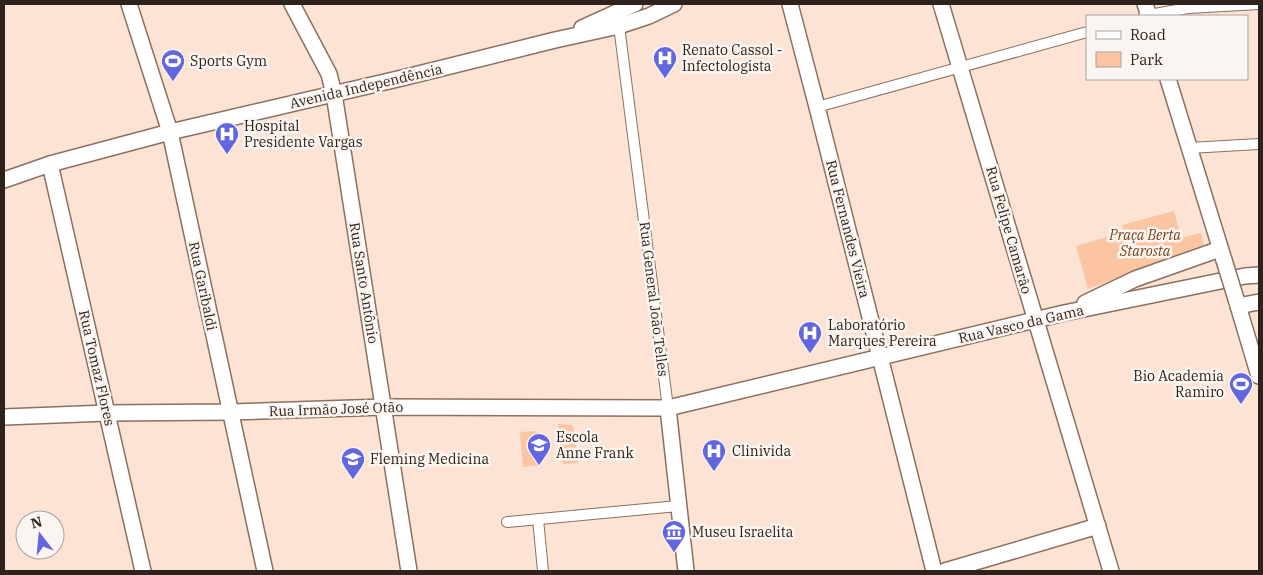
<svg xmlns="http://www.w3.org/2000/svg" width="1263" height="575" font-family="'IBM Plex Serif',serif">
	<rect width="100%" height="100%" fill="#fce3d4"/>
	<g fill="#fbc5a2">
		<path d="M1174 211 1181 238 1201 233 1204 245 1088 289 1076 246 1124 232 1122 225Z"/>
		<path d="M558 424 573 425 578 463 563 464Z"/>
		<path d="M537 431 541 465 523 467 520 432Z"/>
	</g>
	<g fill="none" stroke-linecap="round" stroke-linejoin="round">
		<g stroke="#8b705f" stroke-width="12">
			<g id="street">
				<path d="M1144 16 1188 8 1259 4"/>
				<path d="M619 26 668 408"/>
				<path d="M817 107 1087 32"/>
				<path d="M1189 148 1259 144"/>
				<path d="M538 519 543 571"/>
				<path d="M507 522 678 506"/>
			</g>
		</g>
		<g stroke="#8b705f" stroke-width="18">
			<g id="secondary">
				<path d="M129 4 170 132 265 571"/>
				<path d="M292 4 329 74 334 94 409 571"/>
				<path d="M790 4 817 107 934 571"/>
				<path d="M941 4 1111 571"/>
				<path d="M1145 4 1149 16"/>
				<path d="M582 28 635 4"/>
				<path d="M1168 79 1224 260"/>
				<path d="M50 164 143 571"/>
				<path d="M4 180 50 164 170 132 402 78 555 40 619 26 649 16 674 4"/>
				<path d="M1236 299 1259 376"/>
				<path d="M1085 303 1135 279 1220 249"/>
				<path d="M1238 306 1259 302"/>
				<path d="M668 408 686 571"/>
				<path d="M4 417 107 413 231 412 384 407 668 408 1064 313 1245 276 1259 275"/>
				<path d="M945 571 1098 526"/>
			</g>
		</g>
		<use href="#street" stroke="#fff" stroke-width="10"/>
		<use href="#secondary" stroke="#fff" stroke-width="15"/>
		<g stroke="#8b705f" stroke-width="18" stroke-linecap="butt">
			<path id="secondary-bridge" d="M1224 260 1236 299"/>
		</g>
		<use href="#secondary-bridge" stroke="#fff" stroke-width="15"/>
	</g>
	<defs>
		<g id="hospital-pin" transform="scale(1.25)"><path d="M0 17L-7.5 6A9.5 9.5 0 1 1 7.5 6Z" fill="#6266df" stroke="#fbf5f1"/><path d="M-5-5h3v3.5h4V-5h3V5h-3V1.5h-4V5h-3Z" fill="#fff"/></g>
		<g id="stadium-pin" transform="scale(1.25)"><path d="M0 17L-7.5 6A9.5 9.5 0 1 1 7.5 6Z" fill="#6266df" stroke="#fbf5f1"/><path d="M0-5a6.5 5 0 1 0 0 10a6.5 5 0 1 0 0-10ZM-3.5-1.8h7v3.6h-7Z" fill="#fff"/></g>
		<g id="school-pin" transform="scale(1.25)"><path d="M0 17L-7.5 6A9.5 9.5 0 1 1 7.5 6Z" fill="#6266df" stroke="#fbf5f1"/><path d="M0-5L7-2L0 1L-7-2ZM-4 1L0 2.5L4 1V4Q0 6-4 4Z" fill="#fff"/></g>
		<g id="museum-pin" transform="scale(1.25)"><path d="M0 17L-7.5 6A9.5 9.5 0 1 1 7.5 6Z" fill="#6266df" stroke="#fbf5f1"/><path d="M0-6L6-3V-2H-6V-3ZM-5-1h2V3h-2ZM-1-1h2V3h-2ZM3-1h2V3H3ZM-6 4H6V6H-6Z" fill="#fff"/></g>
	</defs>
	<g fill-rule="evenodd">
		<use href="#hospital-pin" x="665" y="58"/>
		<use href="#stadium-pin" x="173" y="61"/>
		<use href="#hospital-pin" x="227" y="134"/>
		<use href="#hospital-pin" x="810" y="333"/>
		<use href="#stadium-pin" x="1241" y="384"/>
		<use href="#school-pin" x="539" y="445"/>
		<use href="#hospital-pin" x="714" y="451"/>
		<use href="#school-pin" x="353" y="459"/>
		<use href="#museum-pin" x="674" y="532"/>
	</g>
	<g text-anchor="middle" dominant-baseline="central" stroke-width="5" stroke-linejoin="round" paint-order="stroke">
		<g font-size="14" fill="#2e231c" stroke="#fbf5f1" text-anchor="start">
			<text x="682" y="50">Renato Cassol -<tspan x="682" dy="16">Infectologista</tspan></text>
			<text x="190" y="61">Sports Gym</text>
			<text x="244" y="126">Hospital<tspan x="244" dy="16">Presidente Vargas</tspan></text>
			<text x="828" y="325">Laboratório<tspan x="828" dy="16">Marques Pereira</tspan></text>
			<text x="1224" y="376" text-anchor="end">Bio Academia<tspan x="1224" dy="16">Ramiro</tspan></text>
			<text x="556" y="437">Escola<tspan x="556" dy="16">Anne Frank</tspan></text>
			<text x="732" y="451">Clinivida</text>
			<text x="370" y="459">Fleming Medicina</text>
			<text x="692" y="532">Museu Israelita</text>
		</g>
		<g font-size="14" fill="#2e231c" stroke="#fbf5f1">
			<text transform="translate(366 86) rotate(-13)">Avenida Independência</text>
			<text transform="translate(848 229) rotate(76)">Rua Fernandes Vieira</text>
			<text transform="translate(1009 230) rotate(74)">Rua Felipe Camarão</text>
			<text transform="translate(364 283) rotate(81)">Rua Santo Antônio</text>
			<text transform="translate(203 286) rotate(78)">Rua Garibaldi</text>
			<text transform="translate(654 299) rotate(83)">Rua General João Telles</text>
			<text transform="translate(1021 324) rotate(-13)">Rua Vasco da Gama</text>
			<text transform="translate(97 368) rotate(77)">Rua Tomaz Flores</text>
			<text transform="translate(336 409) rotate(-2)">Rua Irmão José Otão</text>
		</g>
		<g font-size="14" font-style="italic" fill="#774219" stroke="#fbf5f1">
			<text x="1145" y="235">Praça Berta<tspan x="1145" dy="16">Starosta</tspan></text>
		</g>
	</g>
	<rect width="1263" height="575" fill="none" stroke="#2e231c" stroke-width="10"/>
	<rect x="1086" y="15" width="162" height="65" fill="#fbf5f1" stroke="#a9a19c"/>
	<rect x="1096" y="31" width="25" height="8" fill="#ffffff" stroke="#a9a19c"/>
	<text x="1130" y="40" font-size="15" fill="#2e231c">Road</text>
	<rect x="1096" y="52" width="25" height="15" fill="#fbc5a2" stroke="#a9a19c"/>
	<text x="1130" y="65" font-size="15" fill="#2e231c">Park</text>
	<g transform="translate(40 535) rotate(344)"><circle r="24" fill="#fbf5f1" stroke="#a9a19c"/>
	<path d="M0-4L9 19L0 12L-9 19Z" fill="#6266df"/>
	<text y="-8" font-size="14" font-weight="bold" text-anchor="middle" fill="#2e231c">N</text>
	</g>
</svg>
